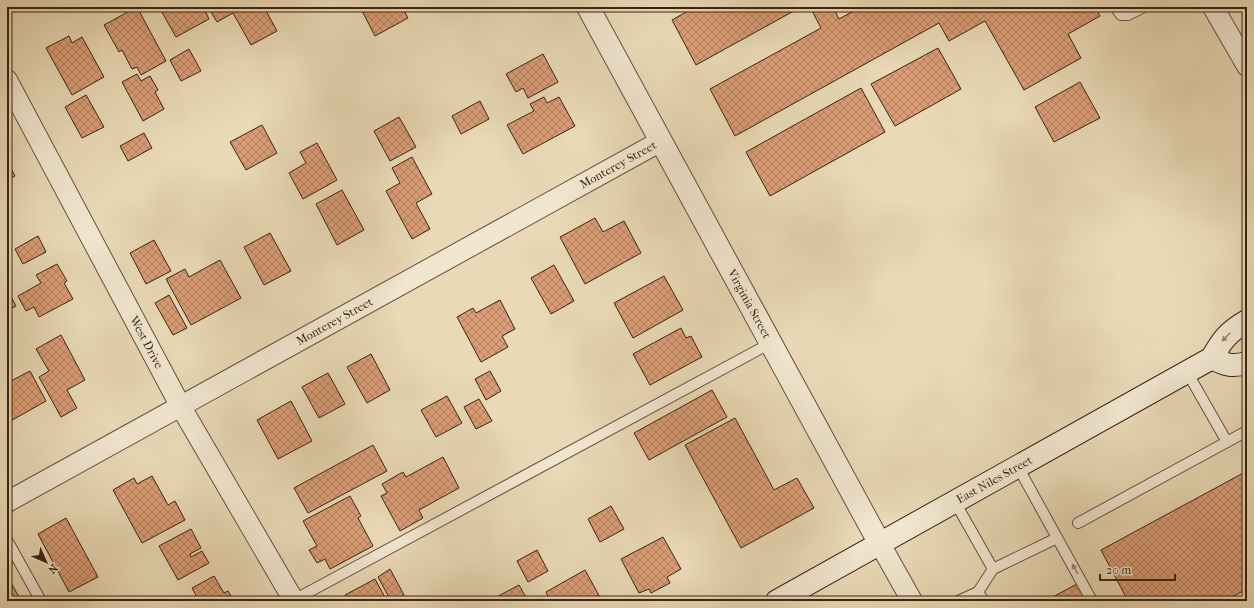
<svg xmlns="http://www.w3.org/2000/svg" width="1254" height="608" font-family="'IM FELL French Canon',serif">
	<defs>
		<pattern id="building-cross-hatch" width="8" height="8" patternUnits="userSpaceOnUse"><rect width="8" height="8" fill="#da9d75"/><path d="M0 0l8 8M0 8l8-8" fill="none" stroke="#b2805f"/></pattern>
	</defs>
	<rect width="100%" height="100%" fill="#e9d9b6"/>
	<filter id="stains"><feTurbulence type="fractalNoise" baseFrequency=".005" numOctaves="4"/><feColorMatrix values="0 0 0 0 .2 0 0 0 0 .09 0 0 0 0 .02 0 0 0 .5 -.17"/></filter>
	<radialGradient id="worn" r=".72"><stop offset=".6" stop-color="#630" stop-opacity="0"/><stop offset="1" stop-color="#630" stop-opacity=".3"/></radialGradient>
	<g fill="url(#building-cross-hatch)" stroke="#3a2312">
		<path d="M137 7 166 61 141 75 137 67 132 69 122 50 119 52 104 25Z"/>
		<path d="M159 7H203L209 19 176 37Z"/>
		<path d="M208 7H264L277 31 251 45 233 13 217 22Z"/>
		<path d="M360 7H402L408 18 375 36Z"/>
		<path d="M695 7H801L696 65 672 20Z"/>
		<path d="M810 7H833L839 19 861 7H1095L1100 16 1068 34 1081 58 1024 90 985 21 949 41 939 23 735 136 710 89 821 28Z"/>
		<path d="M69 36 72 43 82 37 104 77 72 95 46 48Z"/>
		<path d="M938 48 961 89 895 126 871 84Z"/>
		<path d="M189 49 201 71 181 81 170 60Z"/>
		<path d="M543 54 558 82 528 98 523 88 516 92 506 74Z"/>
		<path d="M137 74 141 81 150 76 158 90 155 92 164 109 143 121 122 82Z"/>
		<path d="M1080 82 1100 118 1054 142 1035 107Z"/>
		<path d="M861 88 885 132 770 196 746 152Z"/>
		<path d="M86 95 104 127 82 138 65 107Z"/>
		<path d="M544 97 547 103 559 97 575 126 523 154 507 125 534 111 530 104Z"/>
		<path d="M480 101 489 119 461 134 452 116Z"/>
		<path d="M399 117 416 147 390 161 374 131Z"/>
		<path d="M262 125 277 153 246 170 230 142Z"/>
		<path d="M144 133 152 148 128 161 120 146Z"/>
		<path d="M317 143 337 180 303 199 289 173 306 163 300 152Z"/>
		<path d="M412 157 432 194 416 203 430 229 412 239 386 191 400 183 392 168Z"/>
		<path d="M7 161 15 176 7 181Z"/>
		<path d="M342 190 364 230 337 245 316 204Z"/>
		<path d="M595 218 603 232 624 221 641 253 585 284 560 237Z"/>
		<path d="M270 233 291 271 264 285 244 247Z"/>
		<path d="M38 236 46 252 23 264 15 249Z"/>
		<path d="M154 240 171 271 146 284 130 253Z"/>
		<path d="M220 260 241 298 191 325 166 279 185 269 189 277Z"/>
		<path d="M57 264 67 281 64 283 73 299 39 317 34 307 26 311 18 296 41 283 36 275Z"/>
		<path d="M554 265 574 301 551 314 531 278Z"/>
		<path d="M664 276 683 310 633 338 614 303Z"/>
		<path d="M7 289 16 306 7 311Z"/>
		<path d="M169 295 187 328 173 335 155 303Z"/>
		<path d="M500 300 515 329 502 336 508 347 481 362 457 317 473 308 476 313Z"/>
		<path d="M681 328 686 338 691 336 702 357 650 385 633 354Z"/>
		<path d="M61 335 85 380 67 390 77 408 61 417 39 377 49 371 36 349Z"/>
		<path d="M371 354 390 390 367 403 347 367Z"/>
		<path d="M30 371 46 401 7 423V383Z"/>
		<path d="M490 371 501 391 486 400 475 379Z"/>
		<path d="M328 373 345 404 319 418 302 387Z"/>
		<path d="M712 390 727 417 649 460 634 433Z"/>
		<path d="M447 396 462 423 436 437 421 410Z"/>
		<path d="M479 399 492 421 476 429 464 407Z"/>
		<path d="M291 401 312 441 278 459 257 420Z"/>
		<path d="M735 418 774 490 797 478 814 508 741 548 685 445Z"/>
		<path d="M373 445 387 471 308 513 294 488Z"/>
		<path d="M443 457 459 488 419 510 423 518 400 531 381 496 387 493 382 484 403 472 406 477Z"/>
		<path d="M1247 471V589L1224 601H1128L1101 550Z"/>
		<path d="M152 476 168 505 175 501 185 520 142 543 113 490 134 478 137 484Z"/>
		<path d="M350 496 361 516 358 518 373 546 330 569 325 559 317 563 309 550 317 546 303 521Z"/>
		<path d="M611 506 624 529 600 542 588 519Z"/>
		<path d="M66 518 98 577 69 592 38 534Z"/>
		<path d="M191 529 201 548 190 554 191 557 202 551 209 563 178 580 159 546Z"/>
		<path d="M663 537 681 569 667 577 670 583 651 593 649 589 639 593 621 559Z"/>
		<path d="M537 550 548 571 528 582 517 561Z"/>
		<path d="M390 569 404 595 394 601H391L378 577Z"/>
		<path d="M585 570 602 601H550L546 592Z"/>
		<path d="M7 575 21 601H7Z"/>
		<path d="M214 576 224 593 228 591 234 601H199L192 588Z"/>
		<path d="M375 579 387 601H349L345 595Z"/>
		<path d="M1079 583 1089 601H1045Z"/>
		<path d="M519 585 528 601H489Z"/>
	</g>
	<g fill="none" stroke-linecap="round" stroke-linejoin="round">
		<g stroke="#66503b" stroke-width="12">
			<g id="service">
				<path d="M1115 7 1121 15H1128L1144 7"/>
				<path d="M1187 372 1227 442"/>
				<path d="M1018 467 1092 601"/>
				<path d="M955 502 993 569"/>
				<path d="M1078 523 1247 431"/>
				<path d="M7 540 41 601"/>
				<path d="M978 592 984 601"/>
				<path d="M292 601 771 343"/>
				<path d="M958 601 978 592 993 569 1057 538"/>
			</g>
		</g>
		<g stroke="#66503b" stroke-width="22">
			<g id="minor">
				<path d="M1213 7 1247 66"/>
				<path id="s1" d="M7 80 181 407 294 601"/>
				<path id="s2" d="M7 502 661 141"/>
				<path d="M880 544 912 601"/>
			</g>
		</g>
		<g stroke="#66503b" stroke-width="24">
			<g id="tertiary">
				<path id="s3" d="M588 7 880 544"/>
			</g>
		</g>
		<g stroke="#3a2312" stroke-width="24">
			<g id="secondary">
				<path d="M1212 358C1225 365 1232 367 1247 363"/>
				<path id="s4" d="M777 601 1212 358C1222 340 1228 332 1247 321"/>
			</g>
		</g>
		<use href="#service" stroke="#f1e6d0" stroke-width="10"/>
		<use href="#minor" stroke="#f1e6d0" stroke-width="20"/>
		<use href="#tertiary" stroke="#f1e6d0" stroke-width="22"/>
		<use href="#secondary" stroke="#f1e6d0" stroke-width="22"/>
	</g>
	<defs><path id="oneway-solid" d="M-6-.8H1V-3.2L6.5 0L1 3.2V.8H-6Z"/></defs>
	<g fill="#968471">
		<use href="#oneway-solid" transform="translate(1226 337) rotate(134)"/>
		<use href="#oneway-solid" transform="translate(1075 569) rotate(-120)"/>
	</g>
	<g text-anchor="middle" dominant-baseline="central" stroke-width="3" stroke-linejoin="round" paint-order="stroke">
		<g font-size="12" fill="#3a2312" stroke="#f1e6d0">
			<text stroke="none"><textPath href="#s2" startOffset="698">Monterey Street</textPath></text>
			<text stroke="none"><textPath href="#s3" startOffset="338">Virginia Street</textPath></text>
			<text stroke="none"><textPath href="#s2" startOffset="374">Monterey Street</textPath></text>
			<text stroke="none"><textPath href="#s1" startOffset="297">West Drive</textPath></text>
			<text stroke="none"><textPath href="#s4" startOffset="249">East Niles Street</textPath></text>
		</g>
	</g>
	<rect width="1254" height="608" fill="none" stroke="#e9d9b6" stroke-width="24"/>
	<rect x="8" y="8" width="1238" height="592" fill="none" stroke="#3a2312" stroke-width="2"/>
	<rect x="12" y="12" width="1230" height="584" fill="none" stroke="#3a2312"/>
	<g transform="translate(46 562) rotate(135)" stroke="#f1e6d0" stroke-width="3" paint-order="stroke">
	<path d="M0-3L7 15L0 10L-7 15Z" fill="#3a2312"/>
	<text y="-6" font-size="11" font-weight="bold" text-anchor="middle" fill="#3a2312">N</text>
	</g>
	<path d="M1100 574v6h75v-6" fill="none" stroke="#3a2312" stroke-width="2"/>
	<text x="1106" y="574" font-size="12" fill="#3a2312" stroke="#f1e6d0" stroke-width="3" paint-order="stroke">20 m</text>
	<rect width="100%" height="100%" filter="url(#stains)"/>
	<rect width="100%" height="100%" fill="url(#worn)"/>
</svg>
